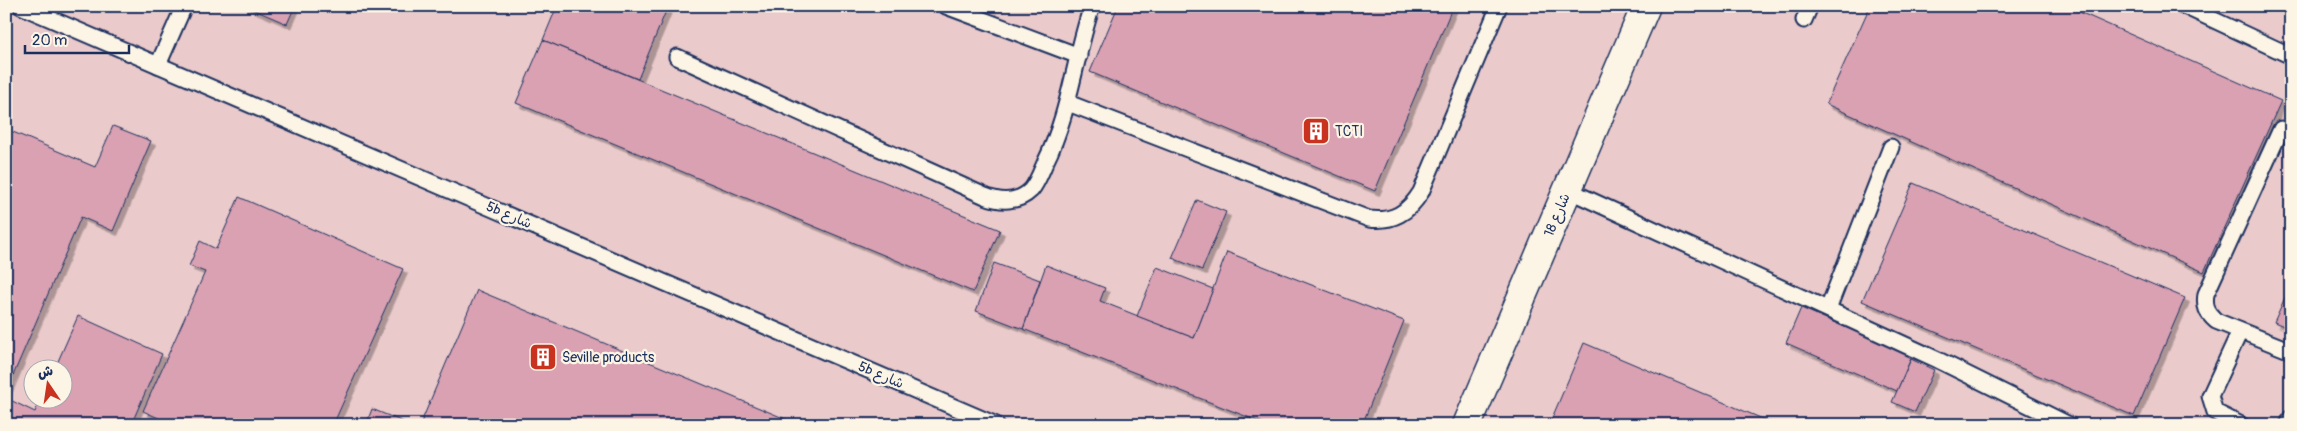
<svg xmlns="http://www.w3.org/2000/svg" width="2297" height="431" font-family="Pangolin,'Playpen Sans Arabic',sans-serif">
	<defs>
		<filter id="shadow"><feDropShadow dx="4.5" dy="4.5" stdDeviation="0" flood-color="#0004"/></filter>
	</defs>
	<rect width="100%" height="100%" fill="#f2dcd6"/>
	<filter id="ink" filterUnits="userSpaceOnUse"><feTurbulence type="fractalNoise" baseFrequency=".02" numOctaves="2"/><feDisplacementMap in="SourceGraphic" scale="10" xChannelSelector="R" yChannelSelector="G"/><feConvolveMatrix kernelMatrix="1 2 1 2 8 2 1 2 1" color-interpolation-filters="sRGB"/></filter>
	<g filter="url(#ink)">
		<path fill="#eacacb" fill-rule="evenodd" d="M6 6H2291V425H6ZM32 368H62V398H32Z"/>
		<g fill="#d9a1b2" stroke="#1b2f5e" filter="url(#shadow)">
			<path d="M245 6H295L287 24Z"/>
			<path d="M557 6H668L638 79 543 40Z"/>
			<path d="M1118 6H1453L1375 191 1090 72Z"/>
			<path d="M1870 6H2066L2281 101 2204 272 1826 104Z"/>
			<path d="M543 40 1000 230 973 292 516 103Z"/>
			<path d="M113 126 151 141 113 231 81 217 6 392V129L95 167Z"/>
			<path d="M1913 183 2185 298 2134 416 1862 301Z"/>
			<path d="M239 197 403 269 333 425H174L143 411 205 272 189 266 200 241 216 249Z"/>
			<path d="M1197 200 1226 212 1202 270 1172 258Z"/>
			<path d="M1227 252 1404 321 1362 425H1268L1023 329 1046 265 1105 288 1100 301 1194 338Z"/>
			<path d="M994 263 1040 280 1023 329 976 311Z"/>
			<path d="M1157 267 1213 289 1194 338 1137 316Z"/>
			<path d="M2291 284V329L2274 322Z"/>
			<path d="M477 290 800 425H420Z"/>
			<path d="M1801 308 1912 356 1897 391 1786 343Z"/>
			<path d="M78 316 162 354 131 425H6V398L35 412 41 398H62V368H55Z"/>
			<path d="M1584 343 1777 425H1549Z"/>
			<path d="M1911 359 1934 370 1915 412 1892 402Z"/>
			<path d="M372 409 411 425H366Z"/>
		</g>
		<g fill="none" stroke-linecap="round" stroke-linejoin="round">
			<g stroke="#1b2f5e" stroke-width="19">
				<g id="service">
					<path d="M21 6 996 425"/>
					<path d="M946 6 1079 56"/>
					<path d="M2184 6 2291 56"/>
					<path d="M1804 20 1810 6"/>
					<path d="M677 57 985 196C1000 202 1018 203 1031 190 1037 183 1041 172 1045 163 1070 113 1074 59 1092 6"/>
					<path d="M158 65 184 6"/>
					<path d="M1068 103 1369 219C1393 222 1408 213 1421 192L1499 6"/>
					<path d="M2281 129 2206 294C2204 306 2207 313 2216 321L2291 351"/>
					<path d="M1568 190 1938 360 2069 425"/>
					<path d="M1828 309 1891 147"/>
					<path d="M2240 331 2210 396 2215 412 2241 425"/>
					<path d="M2288 425 2291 418"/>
				</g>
			</g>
			<g stroke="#1b2f5e" stroke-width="31">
				<path id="minor" d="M1467 425 1646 6"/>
			</g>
			<use href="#service" stroke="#fcf5e5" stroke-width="15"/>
			<use href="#minor" stroke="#fcf5e5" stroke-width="28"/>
		</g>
	</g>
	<defs>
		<g id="building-square" transform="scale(1.4375)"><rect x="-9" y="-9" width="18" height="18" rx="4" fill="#c8321e" stroke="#fcf5e5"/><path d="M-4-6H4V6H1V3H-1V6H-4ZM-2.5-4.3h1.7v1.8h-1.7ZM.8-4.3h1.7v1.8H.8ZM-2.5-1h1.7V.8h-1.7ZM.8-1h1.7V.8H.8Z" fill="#fff"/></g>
	</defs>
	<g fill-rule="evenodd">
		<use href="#building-square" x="1316" y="131"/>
		<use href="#building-square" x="543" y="357"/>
	</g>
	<g text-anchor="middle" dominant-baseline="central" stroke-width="4.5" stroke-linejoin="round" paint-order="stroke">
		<g font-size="14" fill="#1b2f5e" stroke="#fcf5e5" text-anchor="start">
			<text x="1335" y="131">TCTI</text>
			<text x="562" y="357">Seville products</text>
		</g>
		<g font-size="14" fill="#1b2f5e" stroke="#fcf5e5">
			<text transform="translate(509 215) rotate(23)">5b شارع</text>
			<text transform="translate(1557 215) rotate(-67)">شارع 18</text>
			<text transform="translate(881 375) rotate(23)">5b شارع</text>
		</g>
	</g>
	<rect width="2297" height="431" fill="none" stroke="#fcf5e5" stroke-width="25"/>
	<rect x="12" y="12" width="2272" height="406" fill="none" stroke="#1b2f5e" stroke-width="2" filter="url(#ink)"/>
	<g transform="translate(48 384) rotate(347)"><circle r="24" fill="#fcf5e5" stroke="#a2a6af"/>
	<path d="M0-4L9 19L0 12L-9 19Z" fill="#c8321e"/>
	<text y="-8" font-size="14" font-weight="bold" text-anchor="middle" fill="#1b2f5e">ش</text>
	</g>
	<path d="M25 45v8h104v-8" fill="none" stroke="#1b2f5e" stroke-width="2.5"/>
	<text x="32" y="45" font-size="15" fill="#1b2f5e" stroke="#fcf5e5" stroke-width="4" paint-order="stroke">20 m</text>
</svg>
